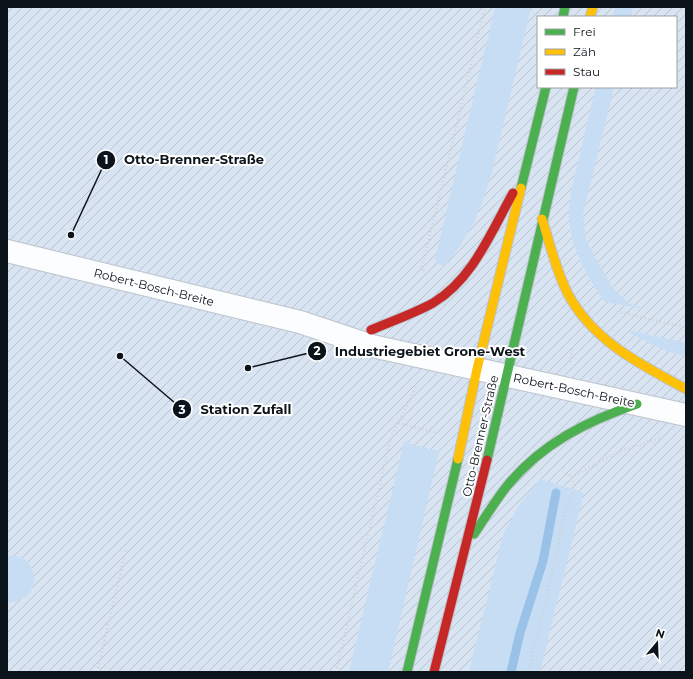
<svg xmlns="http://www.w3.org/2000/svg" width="693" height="679" font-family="Montserrat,sans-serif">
	<defs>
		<pattern id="industrial-furrows" width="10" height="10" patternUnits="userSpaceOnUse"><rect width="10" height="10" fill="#d8e4f1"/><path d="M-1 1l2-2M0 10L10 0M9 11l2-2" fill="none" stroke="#b8c3ce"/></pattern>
	</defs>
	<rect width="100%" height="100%" fill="#eaf1f9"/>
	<path fill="url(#industrial-furrows)" fill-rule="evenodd" d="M7 7H686V672H7ZM538 17H676V87H538Z"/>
	<g fill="#c7ddf4">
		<path d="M495 7H531L492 172 482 203 473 224 460 246 444 267 435 260Z"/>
		<path d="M615 7H633L631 17H612Z"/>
		<path d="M596 87H614L583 214 586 241 612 287 628 303 643 309 605 302C589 280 575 255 570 228 566 204 574 178 580 155 585 133 590 110 596 87Z"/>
		<path d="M627 330 686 343V356C664 351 645 343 627 330Z"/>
		<path d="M404 442 439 451 388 672H349Z"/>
		<path d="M540 479 584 493 540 672H469L503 535 519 505Z"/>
		<path d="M7 556C40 551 46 603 7 602Z"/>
	</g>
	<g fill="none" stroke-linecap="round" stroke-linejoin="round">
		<path stroke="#9ac1e8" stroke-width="9" d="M511 672 520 633 543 561 556 493"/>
		<g stroke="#bcc3cb" stroke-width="24">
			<path id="street" d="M7 251 300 322 372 346 686 415"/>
		</g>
		<g stroke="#bcc3cb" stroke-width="11">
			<g id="fast">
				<path d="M563 17 565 7"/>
				<path d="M521 188 546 87"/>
				<path d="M487 460 574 87"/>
				<path d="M474 534C485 518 495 501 507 486 541 444 587 421 637 404"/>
				<path d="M407 672 458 459"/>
			</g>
		</g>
		<g stroke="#bcc3cb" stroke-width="11">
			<g id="slow">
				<path d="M590 17 593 7"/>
				<path d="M542 219C550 244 556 271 568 294 593 341 641 365 686 389"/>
				<path d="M458 459 477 369 521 188"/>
			</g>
		</g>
		<g stroke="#bcc3cb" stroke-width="11">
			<g id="jam">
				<path d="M371 330C392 321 413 314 433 303 473 279 491 232 513 193"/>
				<path d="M434 672 487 460"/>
			</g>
		</g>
		<g stroke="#cfd1d3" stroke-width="2.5" stroke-dasharray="1 3" stroke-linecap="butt">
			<path d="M426 274 422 268 485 7"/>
			<path d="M617 312 686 327"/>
			<path d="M570 362 573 347"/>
			<path d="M399 423 435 433"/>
			<path d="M571 477 623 450 660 438"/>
			<path d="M97 672 126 549"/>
			<path d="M336 672 391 437 417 385"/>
			<path d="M528 672 555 563 562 522 575 487 571 477 563 470"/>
		</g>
		<use href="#street" stroke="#fcfdfe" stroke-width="22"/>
		<use href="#fast" stroke="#4caf50" stroke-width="9"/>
		<use href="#slow" stroke="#ffc107" stroke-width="9"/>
		<use href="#jam" stroke="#c62828" stroke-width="9"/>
	</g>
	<g text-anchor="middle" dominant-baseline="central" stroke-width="4" stroke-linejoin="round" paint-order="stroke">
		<g font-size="12" fill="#0c141b" stroke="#fff">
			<text transform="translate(154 287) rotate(14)">Robert-Bosch-Breite</text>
			<text transform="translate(574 390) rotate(12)">Robert-Bosch-Breite</text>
			<text transform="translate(480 436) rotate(-77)">Otto-Brenner-Straße</text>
		</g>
	</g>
	<path fill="none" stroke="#0c141b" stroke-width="1.5" d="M71 235L106 160M248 368L317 351M120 356L182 409"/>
	<g fill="#0c141b" stroke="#fff" stroke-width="1.5">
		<circle cx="71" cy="235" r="4"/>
		<circle cx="248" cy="368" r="4"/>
		<circle cx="120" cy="356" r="4"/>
		<circle cx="106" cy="160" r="10"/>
		<circle cx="317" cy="351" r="10"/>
		<circle cx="182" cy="409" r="10"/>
	</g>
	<g font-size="12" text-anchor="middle" font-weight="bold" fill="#fff">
		<text x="106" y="164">1</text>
		<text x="317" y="355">2</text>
		<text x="182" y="414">3</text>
	</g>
	<g font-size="13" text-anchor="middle" font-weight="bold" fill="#0c141b" stroke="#fff" stroke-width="4" stroke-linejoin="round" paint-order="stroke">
		<text x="194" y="164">Otto-Brenner-Straße</text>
		<text x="430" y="356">Industriegebiet Grone-West</text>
		<text x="246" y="414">Station Zufall</text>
	</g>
	<rect width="693" height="679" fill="none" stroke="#0c141b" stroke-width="16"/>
	<rect x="537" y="16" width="140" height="72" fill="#ffffff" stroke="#9ea1a4"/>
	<rect x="545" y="29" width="20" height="6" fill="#4caf50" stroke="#9ea1a4"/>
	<text x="573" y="36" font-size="12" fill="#0c141b">Frei</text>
	<rect x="545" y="49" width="20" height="6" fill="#ffc107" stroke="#9ea1a4"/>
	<text x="573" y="56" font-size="12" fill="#0c141b">Zäh</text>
	<rect x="545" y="69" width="20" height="6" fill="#c62828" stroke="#9ea1a4"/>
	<text x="573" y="76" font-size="12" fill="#0c141b">Stau</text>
	<g transform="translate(657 643) rotate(19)" stroke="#ffffff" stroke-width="3" paint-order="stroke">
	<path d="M0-3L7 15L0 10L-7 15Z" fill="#0c141b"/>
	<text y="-6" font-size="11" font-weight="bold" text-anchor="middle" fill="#0c141b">N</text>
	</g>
</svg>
